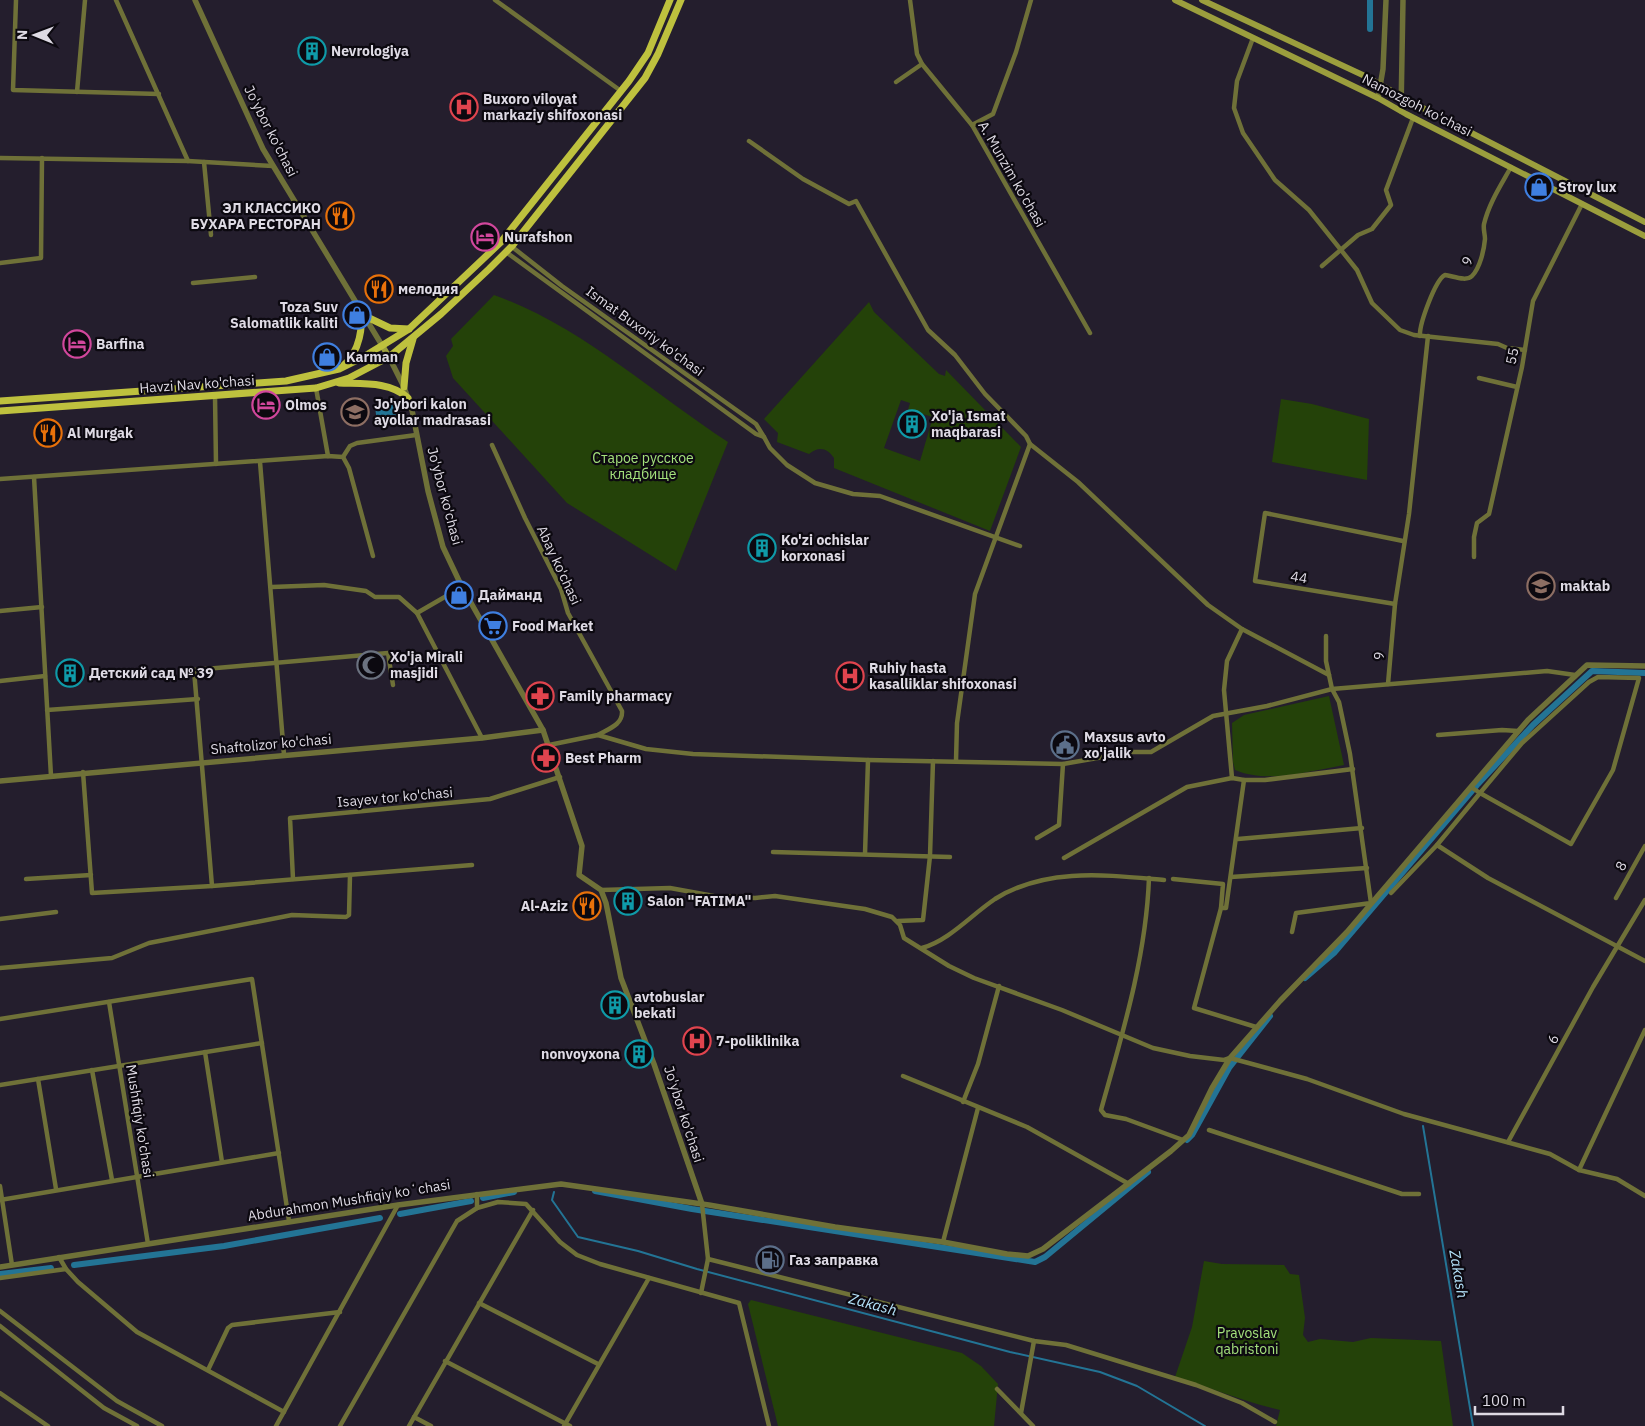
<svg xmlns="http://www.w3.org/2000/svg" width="1645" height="1426" font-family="'IBM Plex Sans',sans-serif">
	<rect width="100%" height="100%" fill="#241e2d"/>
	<g fill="#244209" fill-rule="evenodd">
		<path d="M494 295C581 326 651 392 728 442L676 571 567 503 453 378 446 356 453 346 451 339Z"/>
		<path d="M869 302 874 312 939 374 945 376 946 370 1021 447 990 531 834 468V458C827 448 819 446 809 454L777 442 778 433 764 419ZM901 400 910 403 908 410 933 417 920 461 884 448Z"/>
		<path d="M1281 399 1312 404 1369 419 1367 480 1272 462Z"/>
		<path d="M1329 696 1344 765C1310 771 1268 784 1235 770L1233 762 1232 723 1244 715Z"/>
		<path d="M1204 1261 1222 1264 1284 1265 1290 1274 1299 1275 1305 1318 1303 1335 1308 1342 1320 1339 1353 1342 1371 1338 1441 1341 1453 1426H1276L1280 1410C1244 1402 1210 1387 1175 1377L1192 1327Z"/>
		<path d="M751 1300 962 1353 981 1366 998 1384 994 1426H778L748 1304Z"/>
	</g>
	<path fill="#237495" d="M392 400 396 403 398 420 396 424 380 425 377 423 375 406 378 402Z"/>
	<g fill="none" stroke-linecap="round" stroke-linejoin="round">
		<g stroke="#237495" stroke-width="2">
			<path d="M1423 1126 1473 1426"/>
			<path d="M554 1192 552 1200 578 1237 638 1251 697 1269 1010 1352 1100 1372 1137 1386 1205 1426"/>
		</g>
		<g stroke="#237495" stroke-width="6">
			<path d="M1370 29V0"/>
			<path d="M1305 978 1334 953 1477 785 1533 725 1592 671 1645 673"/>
			<path d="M1187 1140 1192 1135 1229 1068 1270 1016"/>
			<path d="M595 1191 692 1209 1035 1262 1045 1257 1148 1172"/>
			<path d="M483 1198 514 1192"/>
			<path d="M400 1214 471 1201"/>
			<path d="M74 1265 224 1246 380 1218"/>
			<path d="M0 1274 51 1268"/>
		</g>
		<g stroke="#6f7138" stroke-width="4.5">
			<path d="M16 0 13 90 159 94"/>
			<path d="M116 0 188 161"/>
			<path d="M495 0 621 91"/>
			<path d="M910 0 917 54 922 64 972 125 1090 333"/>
			<path d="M1253 38 1237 81 1234 108 1243 133 1275 180 1309 210 1357 270 1372 303 1400 330 1414 335 1498 344 1507 348 1525 350"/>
			<path d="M896 82 922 64"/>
			<path d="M77 92 85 0"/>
			<path d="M972 125 993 114 1016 52 1031 0"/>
			<path d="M749 141 803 179 849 204 856 201 928 330 955 355 985 394 1026 436 1030 444 975 594 957 723 956 761"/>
			<path d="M0 158 188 161 273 166"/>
			<path d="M204 162 211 235"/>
			<path d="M506 252 756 434 764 437 756 424 562 286 511 246"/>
			<path d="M0 263 41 258 42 158"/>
			<path d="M1322 266 1358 235 1372 229 1391 205 1386 190 1413 118"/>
			<path d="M193 283 255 277"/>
			<path d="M1420 336C1419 325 1435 280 1445 275 1453 276 1466 282 1472 276 1480 268 1484 250 1485 239 1485 234 1483 229 1484 224 1489 203 1501 185 1511 167"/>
			<path d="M1479 378 1517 387"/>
			<path d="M316 388 328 456"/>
			<path d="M215 396 216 464"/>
			<path d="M764 437 770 448 787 465 815 483 853 494 880 496 1020 546"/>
			<path d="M1030 444 1078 482 1208 605 1242 629 1329 675"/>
			<path d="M492 445 525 518 561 589 568 613 622 711C623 725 608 729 598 735"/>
			<path d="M343 457 350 446 357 443 416 435"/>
			<path d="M260 462 284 755"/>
			<path d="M34 477 51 776"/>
			<path d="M0 479 328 456 343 457 349 468 373 556"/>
			<path d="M1474 557V537L1477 523 1489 514 1522 367 1533 301 1582 204"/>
			<path d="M272 587 324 585 366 591 375 597H399L417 613"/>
			<path d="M462 587 417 613 482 738"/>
			<path d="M1395 604 1255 581 1265 513 1403 541"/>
			<path d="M0 611 42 607"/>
			<path d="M1598 677 1639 678 1613 770 1571 844 1480 793 1522 743 1589 682Z"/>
			<path d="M0 681 45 676"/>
			<path d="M1388 684 1395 604 1409 514 1428 336"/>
			<path d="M47 710 198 699"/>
			<path d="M1438 735 1502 730 1518 731"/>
			<path d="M549 745 598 735 646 749 693 754 868 760 1063 764 1132 752H1151L1213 716 1267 706 1332 689 1547 671 1575 675"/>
			<path d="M83 772 92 893 212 886 472 865"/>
			<path d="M1232 778 1224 690 1227 661 1242 629"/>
			<path d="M1244 780 1226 908H1221L1194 1008 1256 1027"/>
			<path d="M1037 838 1059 825 1063 764"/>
			<path d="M1238 839 1362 828"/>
			<path d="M1437 845 1488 878 1645 961"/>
			<path d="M773 852 950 857"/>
			<path d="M865 854 868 760"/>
			<path d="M1064 858 1187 787 1232 778 1244 780H1265L1353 769"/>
			<path d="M1231 877 1367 868"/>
			<path d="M1149 878C1146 958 1122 1035 1101 1110L1105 1115 1126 1119 1183 1140"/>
			<path d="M26 879 91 875"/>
			<path d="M293 879 290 818 490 799 560 777"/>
			<path d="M1173 879 1223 884 1221 908"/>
			<path d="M212 886 194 670 388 653 393 685"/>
			<path d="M601 890 670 888 714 896 755 898 775 896 865 909 892 917 900 925 904 938 949 966 974 978 1062 1010 1153 1048 1190 1056 1224 1060 1230 1058 1307 1079 1404 1114 1550 1154 1579 1170 1617 1179 1645 1196"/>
			<path d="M1391 893 1437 845 1480 793 1471 787"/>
			<path d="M1616 898 1645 846"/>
			<path d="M0 919 56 912"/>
			<path d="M898 921 923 920 930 856 933 761"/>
			<path d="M1292 932 1296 913 1371 903 1350 754 1339 702 1332 689 1326 661V636"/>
			<path d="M922 948C950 940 971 915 995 899 1046 867 1107 875 1164 880"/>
			<path d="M0 968 112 958 149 943 292 915 346 917 349 915 350 875"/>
			<path d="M109 1002 148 1244"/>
			<path d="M0 1019 252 979 289 1221"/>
			<path d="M205 1052 222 1162"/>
			<path d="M92 1070 112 1180"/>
			<path d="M903 1076 1027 1127 1129 1184"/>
			<path d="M38 1079 56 1189"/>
			<path d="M0 1085 262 1043"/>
			<path d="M963 1102 978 1064 999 986"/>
			<path d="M1209 1130 1402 1194H1419"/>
			<path d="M1508 1142 1593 987 1645 900"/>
			<path d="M1579 1170 1645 1030"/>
			<path d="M0 1186 12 1265"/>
			<path d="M0 1200 279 1153"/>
			<path d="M477 1208 498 1202 526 1204 560 1242 577 1255 600 1264 739 1303 769 1426"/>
			<path d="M943 1242 978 1108"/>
			<path d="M59 1257 66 1269 78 1282 137 1332 284 1412"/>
			<path d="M708 1259 1034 1341 1066 1345 1196 1385 1242 1403 1275 1422"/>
			<path d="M0 1278 66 1269"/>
			<path d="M701 1293 708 1259 702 1204"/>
			<path d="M479 1303 598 1364"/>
			<path d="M0 1311 117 1401 162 1426"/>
			<path d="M0 1326 104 1408 137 1426"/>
			<path d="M445 1361 570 1426"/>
			<path d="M208 1370 228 1328 232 1325 340 1312"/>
			<path d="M997 1389 1033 1426"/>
			<path d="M0 1393 48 1426"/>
			<path d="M1021 1413 1034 1341"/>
			<path d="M414 1417 431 1426"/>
			<path d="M276 1426 398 1205"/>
			<path d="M340 1426 457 1221 477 1208V1194"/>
			<path d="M409 1426 533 1210"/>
			<path d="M564 1426 649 1278"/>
		</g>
		<g stroke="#6f7138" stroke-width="5.5">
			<path d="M195 0 263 149 383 347"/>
			<path d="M1378 98 1383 69 1386 0"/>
			<path d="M1401 111 1403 0"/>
			<path d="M389 357 404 387 412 410 428 491 443 547 462 587 543 730 582 846 579 875 601 890 606 903 621 978 654 1064 702 1204"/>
			<path d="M0 781 482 738 543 730"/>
			<path d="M0 1267 398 1205 561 1184 709 1205 835 1227 943 1242 1007 1254 1028 1256 1043 1249 1171 1151 1189 1135 1212 1088 1230 1058 1280 1001 1347 932 1528 720 1587 665 1645 666"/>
		</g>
		<g stroke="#9b9e3d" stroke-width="6">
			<path d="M1175 0 1378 98 1406 114 1645 236"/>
			<path d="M1202 0 1367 77 1413 103 1645 222"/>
			<path d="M383 347 389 357"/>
		</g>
		<g stroke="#bec13e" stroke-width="7">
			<path d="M367 317 390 328 409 329"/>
			<path d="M344 365C360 351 363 327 361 307"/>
			<path d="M339 383C361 384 390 381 408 398"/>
			<path d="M404 387 406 363 413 339"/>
			<path d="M0 401 286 381 339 369 365 356 409 329 501 242 629 81 648 53 670 0"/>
			<path d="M0 411 316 388 349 378 389 357 441 314 489 269 512 246 645 78 658 54 681 0"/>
		</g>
	</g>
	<defs>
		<g id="building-ring" transform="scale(1.4375)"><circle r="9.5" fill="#0c0910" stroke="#0f9aa8" stroke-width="1.5"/><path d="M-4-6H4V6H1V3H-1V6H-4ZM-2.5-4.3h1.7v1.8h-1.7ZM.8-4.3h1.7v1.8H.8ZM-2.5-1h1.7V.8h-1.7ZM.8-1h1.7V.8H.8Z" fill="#0f9aa8"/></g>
		<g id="hospital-ring" transform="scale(1.4375)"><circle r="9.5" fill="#0c0910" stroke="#e0444e" stroke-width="1.5"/><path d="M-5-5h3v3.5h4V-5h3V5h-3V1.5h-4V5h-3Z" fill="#e0444e"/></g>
		<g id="shop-ring" transform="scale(1.4375)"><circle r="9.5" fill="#0c0910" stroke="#3f7fe0" stroke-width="1.5"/><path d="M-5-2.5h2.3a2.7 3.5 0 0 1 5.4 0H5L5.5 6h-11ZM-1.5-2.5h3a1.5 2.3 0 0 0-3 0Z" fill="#3f7fe0"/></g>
		<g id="restaurant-ring" transform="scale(1.4375)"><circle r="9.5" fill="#0c0910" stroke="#e8710a" stroke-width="1.5"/><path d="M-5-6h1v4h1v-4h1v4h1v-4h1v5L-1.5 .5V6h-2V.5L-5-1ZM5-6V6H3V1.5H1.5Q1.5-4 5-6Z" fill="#e8710a"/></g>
		<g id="hotel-ring" transform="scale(1.4375)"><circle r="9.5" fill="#0c0910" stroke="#d1479c" stroke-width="1.5"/><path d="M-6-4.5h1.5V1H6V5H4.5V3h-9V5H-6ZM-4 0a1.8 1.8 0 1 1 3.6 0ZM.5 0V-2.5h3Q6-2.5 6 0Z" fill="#d1479c"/></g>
		<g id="school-ring" transform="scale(1.4375)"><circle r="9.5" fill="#0c0910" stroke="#8d6e63" stroke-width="1.5"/><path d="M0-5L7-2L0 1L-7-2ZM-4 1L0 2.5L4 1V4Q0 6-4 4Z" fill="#8d6e63"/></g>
		<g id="supermarket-ring" transform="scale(1.4375)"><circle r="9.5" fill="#0c0910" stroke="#3f7fe0" stroke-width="1.5"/><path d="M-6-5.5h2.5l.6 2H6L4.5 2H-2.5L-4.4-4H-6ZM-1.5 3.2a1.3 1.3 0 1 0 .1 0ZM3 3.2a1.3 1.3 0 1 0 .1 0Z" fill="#3f7fe0"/></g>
		<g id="mosque-ring" transform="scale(1.4375)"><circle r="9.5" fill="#0c0910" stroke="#6b7280" stroke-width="1.5"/><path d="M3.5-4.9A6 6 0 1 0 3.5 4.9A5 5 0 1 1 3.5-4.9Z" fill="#6b7280"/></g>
		<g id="pharmacy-ring" transform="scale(1.4375)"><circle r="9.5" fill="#0c0910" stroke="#e0444e" stroke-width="1.5"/><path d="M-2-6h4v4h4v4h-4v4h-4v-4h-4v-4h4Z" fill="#e0444e"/></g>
		<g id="civic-ring" transform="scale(1.4375)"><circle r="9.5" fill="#0c0910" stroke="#5c6f8a" stroke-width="1.5"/><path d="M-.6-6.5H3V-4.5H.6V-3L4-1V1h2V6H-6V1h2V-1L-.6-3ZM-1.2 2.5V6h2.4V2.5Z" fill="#5c6f8a"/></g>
		<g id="fuel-ring" transform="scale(1.4375)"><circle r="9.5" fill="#0c0910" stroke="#5c6f8a" stroke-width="1.5"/><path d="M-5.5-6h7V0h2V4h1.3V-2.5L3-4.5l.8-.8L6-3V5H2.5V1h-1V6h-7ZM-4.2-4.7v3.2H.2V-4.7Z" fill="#5c6f8a"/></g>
	</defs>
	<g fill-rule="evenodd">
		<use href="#building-ring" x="312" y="51"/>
		<use href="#hospital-ring" x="464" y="107"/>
		<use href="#shop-ring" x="1539" y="187"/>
		<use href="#restaurant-ring" x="340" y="216"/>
		<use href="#hotel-ring" x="485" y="237"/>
		<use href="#restaurant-ring" x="379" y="289"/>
		<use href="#shop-ring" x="357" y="315"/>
		<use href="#hotel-ring" x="77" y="344"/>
		<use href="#shop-ring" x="327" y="357"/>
		<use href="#hotel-ring" x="266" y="405"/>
		<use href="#school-ring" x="355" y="412"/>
		<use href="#building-ring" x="912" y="424"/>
		<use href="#restaurant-ring" x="48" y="433"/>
		<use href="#building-ring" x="762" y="548"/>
		<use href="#school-ring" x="1541" y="586"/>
		<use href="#shop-ring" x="459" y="595"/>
		<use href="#supermarket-ring" x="493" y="626"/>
		<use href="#mosque-ring" x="371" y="665"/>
		<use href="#building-ring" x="70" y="673"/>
		<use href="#hospital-ring" x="850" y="676"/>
		<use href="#pharmacy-ring" x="540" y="696"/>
		<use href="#civic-ring" x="1065" y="745"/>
		<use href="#pharmacy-ring" x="546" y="758"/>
		<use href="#building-ring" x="628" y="901"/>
		<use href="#restaurant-ring" x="587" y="906"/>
		<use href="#building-ring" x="615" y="1005"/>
		<use href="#hospital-ring" x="697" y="1041"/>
		<use href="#building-ring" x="639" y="1054"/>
		<use href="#fuel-ring" x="770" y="1260"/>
	</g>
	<g text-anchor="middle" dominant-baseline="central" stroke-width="4.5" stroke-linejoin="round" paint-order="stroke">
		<g font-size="14" font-weight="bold" fill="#dedae4" stroke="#0c0910" text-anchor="start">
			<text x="331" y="51">Nevrologiya</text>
			<text x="483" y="99">Buxoro viloyat<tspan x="483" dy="16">markaziy shifoxonasi</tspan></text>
			<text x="1558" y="187">Stroy lux</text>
			<text x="321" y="208" text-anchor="end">ЭЛ КЛАССИКО<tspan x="321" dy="16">БУХАРА РЕСТОРАН</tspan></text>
			<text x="504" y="237">Nurafshon</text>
			<text x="398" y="289">мелодия</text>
			<text x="338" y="307" text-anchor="end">Toza Suv<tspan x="338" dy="16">Salomatlik kaliti</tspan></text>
			<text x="96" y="344">Barfina</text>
			<text x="346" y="357">Karman</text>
			<text x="374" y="404">Jo'ybori kalon<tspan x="374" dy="16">ayollar madrasasi</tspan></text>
			<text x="285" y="405">Olmos</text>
			<text x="931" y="416">Xo'ja Ismat<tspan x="931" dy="16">maqbarasi</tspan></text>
			<text x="67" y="433">Al Murgak</text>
			<text x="781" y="540">Ko'zi ochislar<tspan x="781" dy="16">korxonasi</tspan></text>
			<text x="1560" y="586">maktab</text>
			<text x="478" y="595">Дайманд</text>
			<text x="512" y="626">Food Market</text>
			<text x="390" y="657">Xo'ja Mirali<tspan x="390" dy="16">masjidi</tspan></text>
			<text x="869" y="668">Ruhiy hasta<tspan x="869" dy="16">kasalliklar shifoxonasi</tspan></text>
			<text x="89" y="673">Детский сад № 39</text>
			<text x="559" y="696">Family pharmacy</text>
			<text x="1084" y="737">Maxsus avto<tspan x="1084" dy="16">xo'jalik</tspan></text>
			<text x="565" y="758">Best Pharm</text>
			<text x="647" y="901">Salon "FATIMA"</text>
			<text x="568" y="906" text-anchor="end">Al-Aziz</text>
			<text x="634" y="997">avtobuslar<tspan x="634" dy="16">bekati</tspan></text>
			<text x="716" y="1041">7-poliklinika</text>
			<text x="620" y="1054" text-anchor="end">nonvoyxona</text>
			<text x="789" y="1260">Газ заправка</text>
		</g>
		<g font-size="14" fill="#dedae4" stroke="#0c0910">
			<text transform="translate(1417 105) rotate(27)">Namozgoh ko'chasi</text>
			<text transform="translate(271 131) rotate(63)">Jo'ybor ko'chasi</text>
			<text transform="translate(1012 174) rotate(60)">A. Munzim ko'chasi</text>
			<text transform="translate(1467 261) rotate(-64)">9</text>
			<text transform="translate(645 331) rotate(36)">Ismat Buxoriy ko'chasi</text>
			<text transform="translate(1512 356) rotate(-79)">55</text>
			<text transform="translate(197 384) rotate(-4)">Havzi Nav ko'chasi</text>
			<text transform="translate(445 496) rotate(75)">Jo'ybor ko'chasi</text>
			<text transform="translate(559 565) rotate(65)">Abay ko'chasi</text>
			<text transform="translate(1299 577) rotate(10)">44</text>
			<text transform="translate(1379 656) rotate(-85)">9</text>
			<text transform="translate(271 744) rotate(-5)">Shaftolizor ko'chasi</text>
			<text transform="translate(395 797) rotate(-5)">Isayev tor ko'chasi</text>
			<text transform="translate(1621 866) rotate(-61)">8</text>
			<text transform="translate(1553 1039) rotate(-62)">6</text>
			<text transform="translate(684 1114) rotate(72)">Jo'ybor ko'chasi</text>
			<text transform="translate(140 1121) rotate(81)">Mushfiqiy ko'chasi</text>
			<text transform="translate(349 1200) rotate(-9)">Abdurahmon Mushfiqiy koʻchasi</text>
		</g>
		<g font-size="14" fill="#a4e17c" stroke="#0c0910">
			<text x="643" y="458">Старое русское<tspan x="643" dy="16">кладбище</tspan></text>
			<text x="1247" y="1333">Pravoslav<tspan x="1247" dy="16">qabristoni</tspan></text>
		</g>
		<g font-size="15" font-style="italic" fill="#b4e2fa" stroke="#0c0910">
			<text transform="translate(1459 1274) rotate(80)">Zakash</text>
			<text transform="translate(873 1304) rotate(15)">Zakash</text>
		</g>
	</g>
	<g transform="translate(35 35) rotate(271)" stroke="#0c0910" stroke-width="4" paint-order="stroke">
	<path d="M0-4L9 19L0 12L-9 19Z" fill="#dedae4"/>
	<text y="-8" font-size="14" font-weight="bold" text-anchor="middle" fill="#dedae4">N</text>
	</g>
	<path d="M1475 1406v8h88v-8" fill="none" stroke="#dedae4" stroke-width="2.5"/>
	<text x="1482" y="1406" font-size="15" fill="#dedae4" stroke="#0c0910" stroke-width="4" paint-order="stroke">100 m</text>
</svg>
